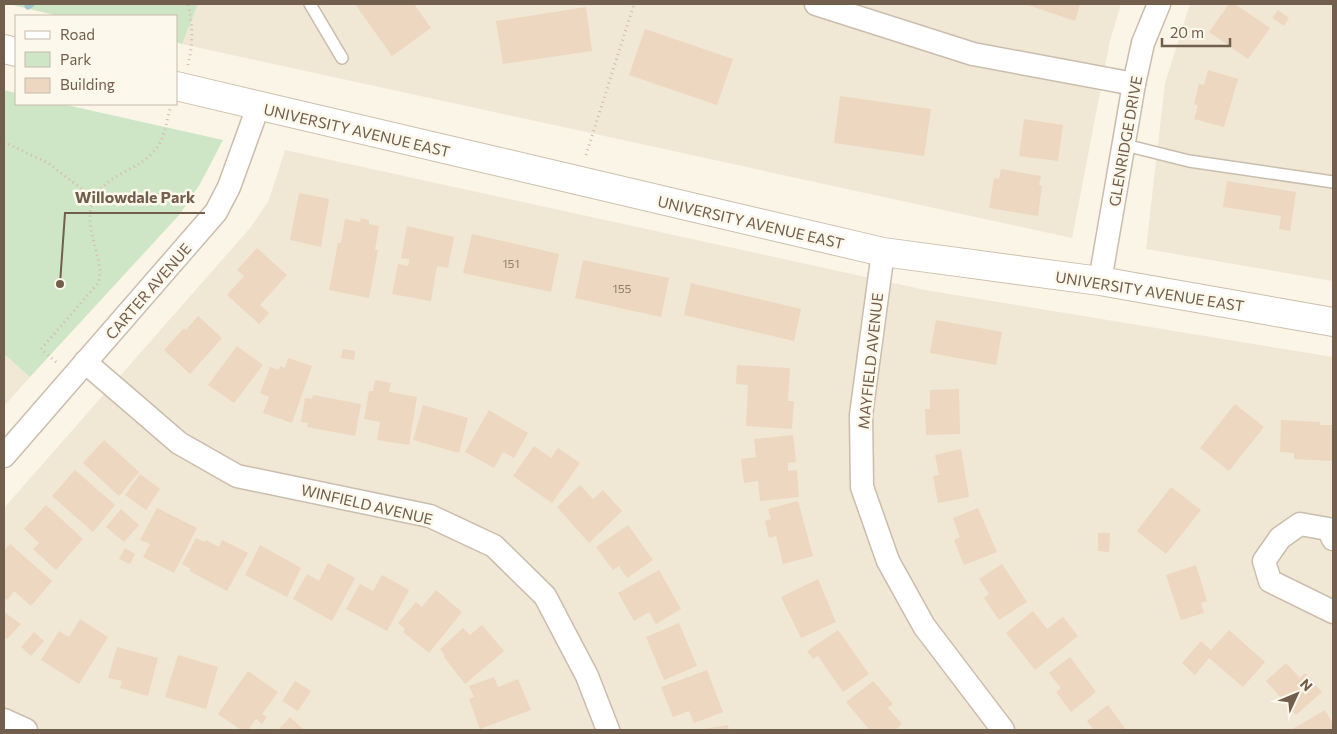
<svg xmlns="http://www.w3.org/2000/svg" width="1337" height="734" font-family="Commissioner,sans-serif">
	<rect width="100%" height="100%" fill="#faf5e6"/>
	<g fill="#f1e7d5">
		<path d="M198 4H1121L1110 41 1072 238 182 44Z"/>
		<path d="M1190 4H1333V281L1146 249 1165 83Z"/>
		<path d="M285 150 925 290 1333 357V730H4V508L251 227 269 200Z"/>
		<path d="M4 354 30 377 4 406Z"/>
	</g>
	<g fill="#cfe6c6">
		<path d="M8 4H198L182 44 176 42V16H59Z"/>
		<path d="M4 90 16 93V104H62L223 140 200 184 180 214 30 377 4 354Z"/>
	</g>
	<g fill="none" stroke-linecap="round" stroke-linejoin="round">
		<path stroke="#a3c6d2" stroke-width="7" d="M28 6 31 4"/>
	</g>
	<g fill="#edd7c0">
		<path d="M355 4H414L431 28 392 56Z"/>
		<path d="M1025 4H1080L1075 21Z"/>
		<path d="M1229 4H1235L1270 28 1248 59 1209 32Z"/>
		<path d="M586 7 592 51 503 64 496 21Z"/>
		<path d="M1278 10 1289 18 1284 26 1272 18Z"/>
		<path d="M645 29 733 59 717 105 629 75Z"/>
		<path d="M1208 70 1238 79 1224 127 1194 119 1198 106 1194 104 1199 84 1204 85Z"/>
		<path d="M840 96 931 109 924 156 834 143Z"/>
		<path d="M1024 119 1063 125 1058 161 1019 156Z"/>
		<path d="M1001 169 1041 176 1039 185 1042 186 1038 216 989 208 994 178 999 179Z"/>
		<path d="M1227 181 1296 192 1290 231 1279 229 1281 216 1223 207Z"/>
		<path d="M299 193 329 199 321 247 290 240Z"/>
		<path d="M361 218 369 220V224L379 226 375 250H378L369 298 329 290 338 243H341L345 219 360 222Z"/>
		<path d="M407 226 454 237 448 268 437 266 431 301 392 294 398 264 408 266 409 259 401 258Z"/>
		<path d="M472 234 559 254 551 292 463 273Z"/>
		<path d="M257 248 287 275 260 305 269 313 259 324 227 295 244 276 237 270Z"/>
		<path d="M583 260 669 278 661 317 575 298Z"/>
		<path d="M691 283 801 309 794 341 684 315Z"/>
		<path d="M198 316 222 338 190 374 164 350 184 328 186 330Z"/>
		<path d="M936 320 1002 332 996 365 930 353Z"/>
		<path d="M237 346 263 365 234 403 208 385Z"/>
		<path d="M343 349 355 351 354 360 341 358Z"/>
		<path d="M288 358 312 366 292 423 263 413 269 397 260 393 270 367 279 370 280 366 285 368Z"/>
		<path d="M737 365 790 368 788 401H794L792 429 746 426 748 385 736 384Z"/>
		<path d="M375 380 391 383 389 392 417 397 409 445 377 440 380 422 364 419 369 391H373Z"/>
		<path d="M959 389 960 434 926 435 925 409H930V390Z"/>
		<path d="M313 395 361 404 355 436 307 427 308 423 301 422 305 398 312 399Z"/>
		<path d="M1235 404 1264 427 1229 471 1200 448Z"/>
		<path d="M423 405 468 418 459 453 413 440Z"/>
		<path d="M489 410 528 433 514 458 503 452 494 468 465 452Z"/>
		<path d="M1281 420 1320 422V425H1333V461L1294 459V453L1280 452Z"/>
		<path d="M793 435 796 462 788 463V471L797 470 799 497 760 501 758 481 744 483 741 459 756 457 754 439Z"/>
		<path d="M104 440 139 472 119 496 83 463Z"/>
		<path d="M534 446 551 458 558 448 580 463 552 503 513 476Z"/>
		<path d="M961 449 969 497 938 503 933 476 939 475 935 455Z"/>
		<path d="M75 470 115 505 93 532 52 496Z"/>
		<path d="M140 474 160 489 146 510 125 495Z"/>
		<path d="M580 485 593 499 603 490 622 511 589 543 557 507Z"/>
		<path d="M1171 487 1201 510 1166 554 1137 531Z"/>
		<path d="M798 501 813 556 783 564 776 536 769 538 765 521 771 519 768 509Z"/>
		<path d="M46 505 83 539 56 570 33 549 39 543 24 529Z"/>
		<path d="M157 508 197 528 174 573 143 557 150 544 140 540Z"/>
		<path d="M978 508 997 552 964 565 954 540 960 537 953 518Z"/>
		<path d="M121 509 139 525 124 542 106 527Z"/>
		<path d="M628 525 653 560 627 578 619 566 613 570 596 547Z"/>
		<path d="M1098 533H1110L1109 552 1098 551Z"/>
		<path d="M196 538 204 542 206 540 219 547 222 540 248 553 227 591 189 571 191 569 182 564Z"/>
		<path d="M10 544 52 581 31 606 14 591 7 600 4 597V551Z"/>
		<path d="M260 545 301 568 287 597 245 575Z"/>
		<path d="M125 548 135 554 130 564 119 559Z"/>
		<path d="M328 563 355 578 332 621 293 599 307 574 319 581Z"/>
		<path d="M1002 564 1027 602 999 620 984 598 989 594 979 579Z"/>
		<path d="M1196 565 1207 601 1201 603 1204 613 1181 620 1166 575Z"/>
		<path d="M659 570 681 609 656 624 649 612 634 621 618 593Z"/>
		<path d="M382 575 409 590 387 631 346 609 360 584 373 591Z"/>
		<path d="M818 579 836 622 801 638 781 597Z"/>
		<path d="M436 590 462 612 429 653 403 632 405 629 398 623 416 602 422 607Z"/>
		<path d="M1033 611 1047 629 1063 617 1078 636 1035 670 1006 633Z"/>
		<path d="M4 612 21 624 7 639 4 636Z"/>
		<path d="M80 619 108 637 79 684 41 660 59 631 69 637Z"/>
		<path d="M679 623 697 666 664 680 646 637Z"/>
		<path d="M482 625 504 651 465 684 444 657 445 656 440 649 463 628 470 635Z"/>
		<path d="M838 630 869 674 843 692 818 656 813 659 807 651Z"/>
		<path d="M1229 630 1265 662 1243 687 1209 658 1195 675 1182 663 1201 641 1211 650Z"/>
		<path d="M34 632 44 641 31 656 21 647Z"/>
		<path d="M117 647 158 658 148 696 120 688 122 681 108 678Z"/>
		<path d="M178 655 218 667 206 709 165 697Z"/>
		<path d="M1070 657 1096 692 1071 712 1056 692 1061 688 1049 673Z"/>
		<path d="M1286 663 1300 678 1305 673 1322 692 1296 715 1266 681Z"/>
		<path d="M707 670 723 712 694 723 689 711 673 717 661 687Z"/>
		<path d="M248 671 278 692 262 714 267 717 262 724 256 719 248 730H241L218 714Z"/>
		<path d="M494 677 498 687 518 679 531 710 480 729 469 699 474 697 469 686Z"/>
		<path d="M295 681 311 691 298 711 282 701Z"/>
		<path d="M873 681 893 704 888 708 902 724 895 730H865L868 728 846 702Z"/>
		<path d="M1108 705 1121 723 1126 730H1094L1087 721Z"/>
		<path d="M1325 710 1333 724V730H1291Z"/>
		<path d="M290 717 304 730H278Z"/>
		<path d="M728 725 729 730H704L703 729Z"/>
	</g>
	<g fill="none" stroke-linecap="round" stroke-linejoin="round">
		<g stroke="#cbbdad" stroke-width="14">
			<g id="service">
				<path d="M310 4 342 58"/>
				<path d="M1125 145 1189 161 1333 182"/>
			</g>
		</g>
		<g stroke="#cbbdad" stroke-width="25">
			<g id="minor">
				<path d="M816 4 973 54 1134 84"/>
				<path d="M883 252 861 415 862 487 888 561 924 626 1003 730"/>
				<path d="M1100 281 1134 84 1143 43 1159 4"/>
				<path d="M85 362 179 443 237 476 430 516 494 546 545 596 587 676 608 730"/>
				<path d="M4 456 216 212 229 187 258 107"/>
				<path d="M1333 539 1328 529 1300 524 1280 538 1264 561 1270 581 1333 612"/>
				<path d="M4 720 26 730"/>
			</g>
		</g>
		<g stroke="#cdbeab" stroke-width="30">
			<g id="secondary">
				<path d="M4 49 16 52"/>
				<path d="M176 86 883 252 1100 281 1333 322"/>
			</g>
		</g>
		<g stroke="#d2bba3" stroke-width="3" stroke-dasharray="1 4" stroke-linecap="butt">
			<path d="M188 65C193 45 193 24 188 4"/>
			<path d="M4 142 48 163 95 199"/>
			<path d="M586 155 634 4"/>
			<path d="M56 362 41 349 99 282C104 254 81 227 94 199 106 174 140 170 156 149 165 137 166 123 170 109"/>
		</g>
		<use href="#service" stroke="#fff" stroke-width="11"/>
		<use href="#minor" stroke="#fff" stroke-width="22"/>
		<use href="#secondary" stroke="#fff" stroke-width="28"/>
	</g>
	<g text-anchor="middle" dominant-baseline="central" stroke-width="5" stroke-linejoin="round" paint-order="stroke">
		<g font-size="12" fill="#907c6a">
			<text x="511" y="263">151</text>
			<text x="622" y="288">155</text>
		</g>
		<g font-size="15" fill="#715e4d" stroke="#fdf8ec">
			<text transform="translate(357 130) rotate(13)">UNIVERSITY AVENUE EAST</text>
			<text transform="translate(1125 141) rotate(-80)">GLENRIDGE DRIVE</text>
			<text transform="translate(751 222) rotate(13)">UNIVERSITY AVENUE EAST</text>
			<text transform="translate(148 291) rotate(-49)">CARTER AVENUE</text>
			<text transform="translate(1150 291) rotate(9)">UNIVERSITY AVENUE EAST</text>
			<text transform="translate(870 361) rotate(-84)">MAYFIELD AVENUE</text>
			<text transform="translate(367 504) rotate(13)">WINFIELD AVENUE</text>
		</g>
	</g>
	<path fill="none" stroke="#715e4d" stroke-width="2" d="M60 284L65 213H205"/>
	<circle fill="#715e4d" stroke="#fdf8ec" stroke-width="2" cx="60" cy="284" r="5"/>
	<g font-size="16" text-anchor="middle" font-weight="bold" fill="#715e4d" stroke="#fdf8ec" stroke-width="5" stroke-linejoin="round" paint-order="stroke">
		<text x="135" y="203">Willowdale Park</text>
	</g>
	<rect width="1337" height="734" fill="none" stroke="#715e4d" stroke-width="10"/>
	<rect x="15" y="15" width="162" height="90" fill="#fdf8ec" stroke="#c5baac"/>
	<rect x="25" y="31" width="25" height="8" fill="#ffffff" stroke="#c5baac"/>
	<text x="60" y="40" font-size="15" fill="#715e4d">Road</text>
	<rect x="25" y="52" width="25" height="15" fill="#cfe6c6" stroke="#c5baac"/>
	<text x="60" y="65" font-size="15" fill="#715e4d">Park</text>
	<rect x="25" y="78" width="25" height="15" fill="#edd7c0" stroke="#c5baac"/>
	<text x="60" y="90" font-size="15" fill="#715e4d">Building</text>
	<g transform="translate(1297 694) rotate(46)" stroke="#fdf8ec" stroke-width="4" paint-order="stroke">
	<path d="M0-4L9 19L0 12L-9 19Z" fill="#715e4d"/>
	<text y="-8" font-size="14" font-weight="bold" text-anchor="middle" fill="#715e4d">N</text>
	</g>
	<path d="M1162 38v8h68v-8" fill="none" stroke="#715e4d" stroke-width="2.5"/>
	<text x="1170" y="38" font-size="15" fill="#715e4d" stroke="#fdf8ec" stroke-width="4" paint-order="stroke">20 m</text>
</svg>
